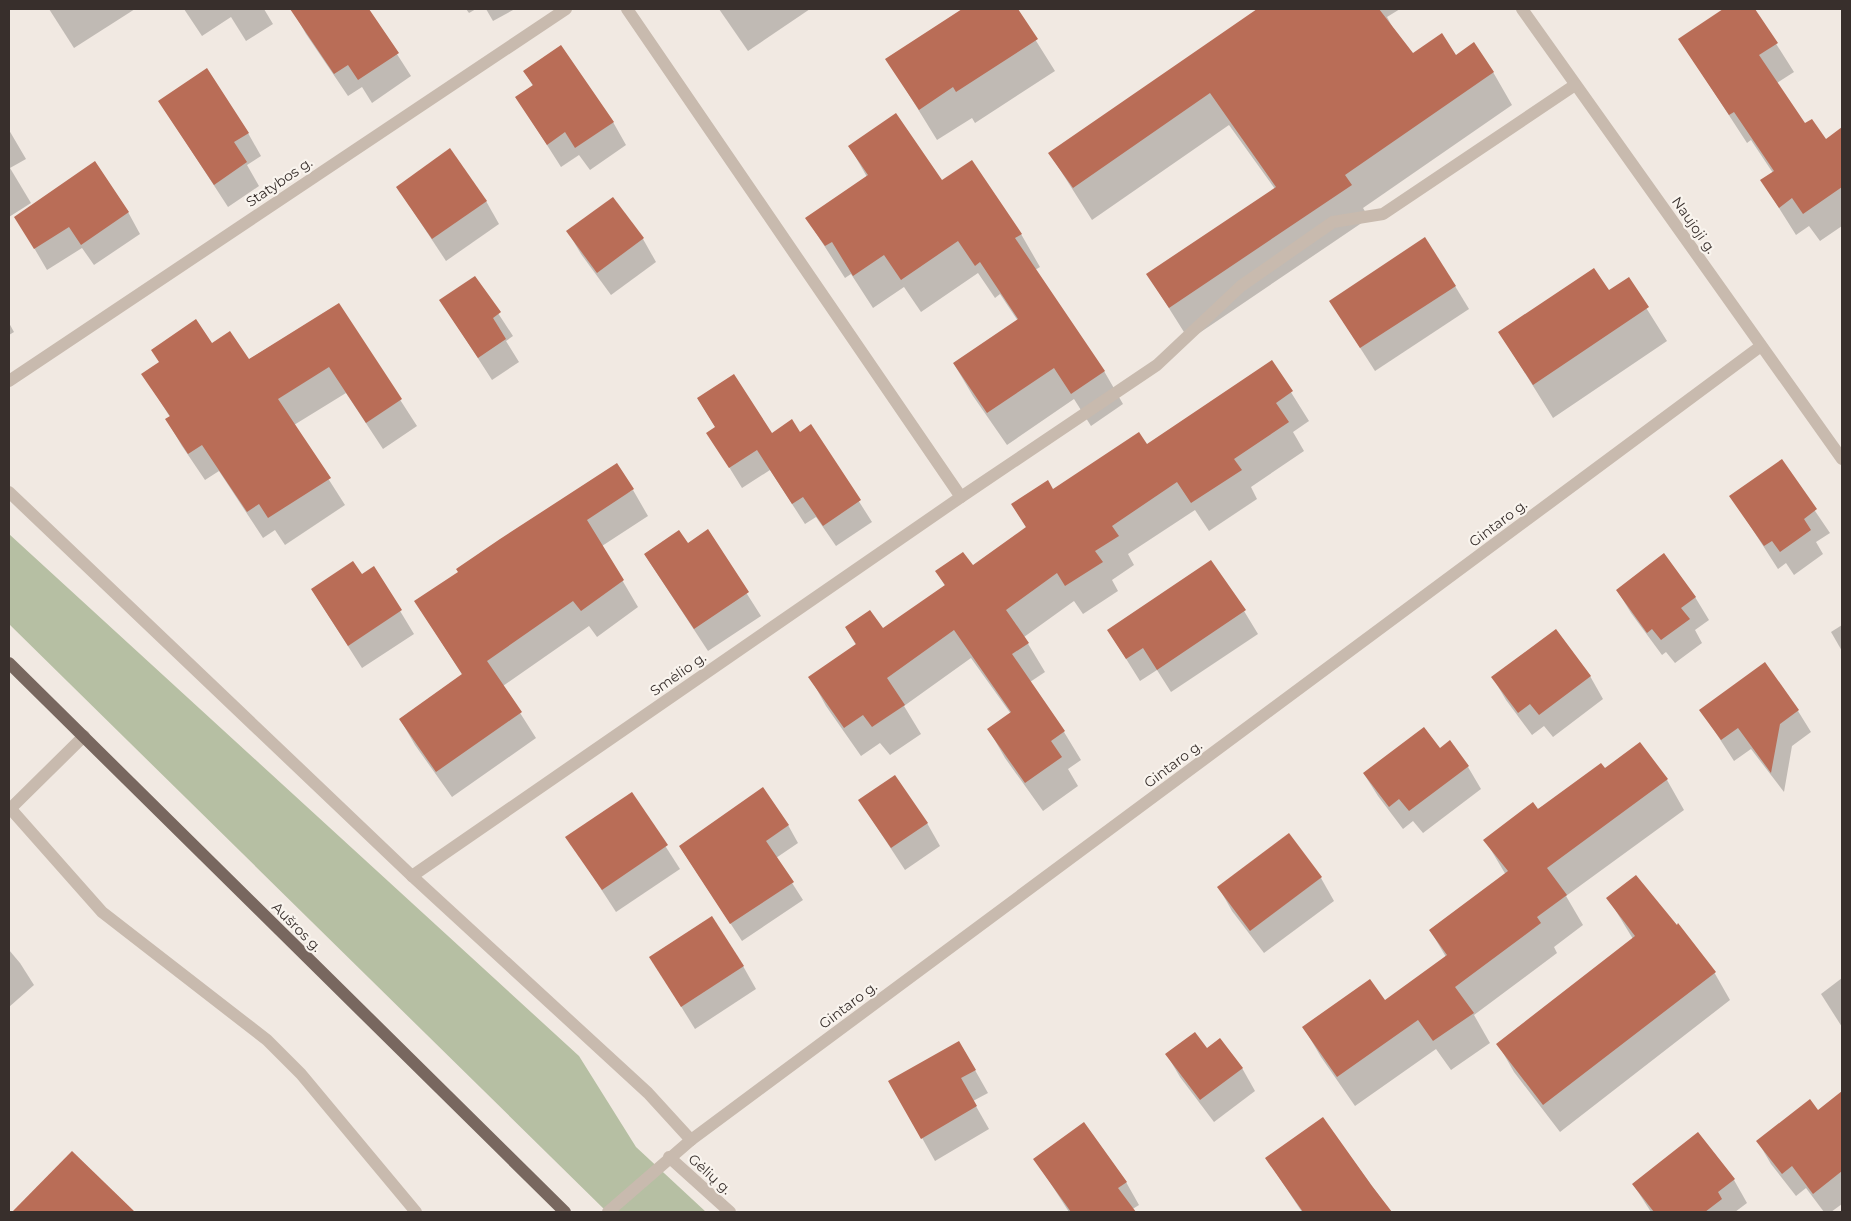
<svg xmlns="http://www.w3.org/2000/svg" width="1851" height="1221" font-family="Montserrat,sans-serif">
	<rect width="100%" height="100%" fill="#f1e9e2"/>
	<path fill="#b6bfa3" d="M9 534 579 1056 636 1147 706 1212H607L9 624Z"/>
	<g fill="#0003">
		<path d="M49 9H135L74 48Z"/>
		<path d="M184 9H264L273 24 246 41 231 17 202 36Z"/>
		<path d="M296 9H368L411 76 372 103 362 87 348 96 306 34 293 11Z"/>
		<path d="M466 9H476L469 13Z"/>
		<path d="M486 9H515L493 21Z"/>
		<path d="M719 9H810L748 51Z"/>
		<path d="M964 9H1016L1055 71 975 123 972 118 937 140 887 59Z"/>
		<path d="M1259 9H1400L1387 17 1393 28 1413 54 1456 56 1493 72 1512 105 1363 208 1369 218 1189 340 1148 275 1275 189 1229 125 1092 220 1050 154Z"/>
		<path d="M1725 9H1754L1794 72 1777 83 1805 125 1825 140 1842 129V226L1820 241 1809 226 1796 235 1762 181 1773 173 1751 140 1747 143 1680 40Z"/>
		<path d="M524 71 613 122 626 145 590 170 579 155 561 167 517 98 533 86Z"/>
		<path d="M159 101 248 133 261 156 247 165 259 186 228 207Z"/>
		<path d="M9 130 26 159 10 168 31 203 9 217Z"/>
		<path d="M850 147 942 182 1021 234 1040 267 1035 270 1104 371 1123 404 1091 426 1074 399 1007 445 973 396 954 364 1018 321 1000 294 995 298 978 273 921 312 904 287 873 308 851 274 845 278 807 219 867 177Z"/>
		<path d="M397 187 486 201 499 224 446 261Z"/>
		<path d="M128 212 140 234 94 265 82 248 47 270 16 217Z"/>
		<path d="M568 232 643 239 656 262 611 295 581 254Z"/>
		<path d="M475 278 513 336 506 341 519 362 492 380 441 301Z"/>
		<path d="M1628 279 1667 341 1553 418 1500 333 1608 292Z"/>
		<path d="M1455 286 1469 309 1375 371 1330 301Z"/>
		<path d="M339 305 417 426 383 449 346 393 294 425 345 505 285 545 275 530 263 538 219 471 205 480 182 446 166 419 170 417 143 374 212 345 248 360Z"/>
		<path d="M9 323 14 332 9 335Z"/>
		<path d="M1272 362 1309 421 1293 432 1304 451 1251 487 1257 499 1209 531 1195 510 1128 554 1134 565 1112 580 1118 591 1083 614 1074 601 1024 637 1045 672 1030 682 1064 732 1081 760 1068 769 1078 786 1043 811 1005 758 989 730 1011 714 971 658 904 706 921 734 890 755 880 743 861 756 826 706 810 677 856 645 846 628 883 630 945 586 937 572 973 567 1027 529 1013 505 1053 490 1146 446Z"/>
		<path d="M698 399 772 434H799L811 426 872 522 836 546 816 517 805 524 770 470 742 488 708 433 716 428Z"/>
		<path d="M1781 461 1830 533 1816 542 1823 554 1794 575 1786 563 1778 569 1731 496Z"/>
		<path d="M633 490 648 516 602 546 638 607 597 637 589 626 503 686 536 738 452 797 415 745 400 719 463 676 416 602Z"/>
		<path d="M707 531 761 616 708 651 645 555 688 545Z"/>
		<path d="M374 568 414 634 362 668 312 590 361 576Z"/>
		<path d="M1617 590 1695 597 1709 620 1695 630 1702 643 1675 663 1666 652 1662 655 1631 613Z"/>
		<path d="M1244 611 1258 634 1171 692 1157 670 1140 681 1108 630Z"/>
		<path d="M1842 625V651L1831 632Z"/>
		<path d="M1765 664 1798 711 1811 732 1792 746 1784 792 1751 749 1734 761 1701 710Z"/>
		<path d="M1590 676 1603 699 1553 737 1544 726 1532 735 1506 700 1493 678Z"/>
		<path d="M1640 744 1667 780 1684 810 1566 896 1583 925 1554 947 1557 953 1474 1015 1490 1043 1451 1070 1436 1049 1355 1106 1321 1057 1304 1028 1385 1002 1446 957 1430 930 1506 875 1485 840 1604 770Z"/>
		<path d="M1440 750 1468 767 1481 789 1423 833 1413 821 1403 829 1378 796 1364 774Z"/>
		<path d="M632 794 680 869 616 912 567 837Z"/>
		<path d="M859 800 927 823 940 846 905 870Z"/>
		<path d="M788 825 798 843 776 858 803 900 742 941 680 847Z"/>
		<path d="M1289 835 1321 878 1334 901 1264 953 1232 911 1219 888Z"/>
		<path d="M1608 898 1714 972 1730 1000 1560 1132 1514 1072 1498 1044 1633 939Z"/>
		<path d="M9 950 20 963 34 985 9 1007Z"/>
		<path d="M651 958 743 966 756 989 695 1029Z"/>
		<path d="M1842 978V1027L1821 994Z"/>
		<path d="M959 1042 988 1093 973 1101 989 1129 935 1161 890 1081Z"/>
		<path d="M1206 1049 1242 1068 1255 1091 1214 1122 1180 1077 1167 1055Z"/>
		<path d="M1842 1093V1204L1831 1212H1824L1806 1188 1796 1196 1771 1164 1758 1142 1817 1112Z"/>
		<path d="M1323 1119 1391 1212H1302L1267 1159Z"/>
		<path d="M1698 1134 1734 1180 1747 1203 1735 1212H1651L1633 1184Z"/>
		<path d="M72 1152 133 1212H31L25 1201Z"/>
		<path d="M1035 1159 1126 1182 1139 1205 1131 1210 1132 1212H1069Z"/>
	</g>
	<g fill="#b96d57">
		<path d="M290 9H369L399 53 358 80 348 65 334 74Z"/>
		<path d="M962 9H1018L1038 39 956 92 953 87 919 110 885 59Z"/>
		<path d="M1257 9H1379L1413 53 1442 33 1456 55 1474 42 1494 72 1345 175 1352 185 1169 308 1146 274 1276 187 1210 93 1073 188 1048 153Z"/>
		<path d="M1723 9H1755L1778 43 1759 55 1805 123 1812 119 1826 139 1842 127V187L1803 214 1792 198 1779 208 1760 180 1774 171 1734 112 1729 115 1678 39Z"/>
		<path d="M561 45 614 122 575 148 565 132 547 145 515 97 533 85 523 71Z"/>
		<path d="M207 68 249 133 234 142 247 162 214 185 158 101Z"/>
		<path d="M896 113 942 180 972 160 1022 234 1015 238 1105 371 1071 394 1054 368 987 413 953 363 1018 319 980 262 975 266 958 241 901 280 884 255 853 276 832 242 825 246 805 218 868 175 848 146Z"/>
		<path d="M450 148 487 201 432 239 396 187Z"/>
		<path d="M95 161 129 212 81 245 69 227 34 249 14 217Z"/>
		<path d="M613 197 644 238 597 273 566 231Z"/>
		<path d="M1425 237 1456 286 1360 348 1329 301Z"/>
		<path d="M1594 268 1609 290 1629 277 1649 307 1533 385 1498 332Z"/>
		<path d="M475 276 501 312 493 318 506 339 478 358 439 300Z"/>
		<path d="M339 303 402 399 366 423 329 367 278 399 331 478 268 518 259 504 247 512 202 445 188 454 165 419 170 416 141 374 159 362 151 350 196 319 212 343 230 331 249 359Z"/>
		<path d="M1272 360 1293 391 1276 403 1289 422 1234 459 1242 470 1191 503 1177 482 1112 526 1119 536 1095 551 1103 562 1065 586 1057 573 1006 610 1029 643 1012 654 1065 731 1051 741 1062 757 1025 783 987 729 1011 712 954 630 887 678 905 705 872 727 863 715 844 728 808 677 856 644 845 627 870 610 883 628 945 585 935 571 963 552 973 565 1026 527 1011 504 1048 480 1053 489 1139 432 1147 444Z"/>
		<path d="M734 374 772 433 792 419 800 432 811 424 861 500 823 526 803 497 792 504 757 450 729 468 706 433 715 427 697 398Z"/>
		<path d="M1782 459 1817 509 1804 519 1811 530 1780 552 1772 541 1764 546 1729 496Z"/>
		<path d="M617 463 634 489 587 520 624 580 581 611 573 601 487 661 522 712 436 772 399 719 462 674 414 601 458 572 456 569 500 539Z"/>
		<path d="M708 529 749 592 694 629 644 554 679 530 688 543Z"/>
		<path d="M1664 553 1696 597 1681 608 1690 619 1661 640 1652 629 1647 633 1616 590Z"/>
		<path d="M1211 560 1246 610 1157 670 1143 648 1126 659 1107 630Z"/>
		<path d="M353 561 362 574 374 566 402 610 348 646 311 589Z"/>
		<path d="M1556 629 1591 676 1539 715 1530 704 1518 713 1491 677Z"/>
		<path d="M1765 662 1799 710 1780 724 1771 773 1738 728 1721 740 1699 710Z"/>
		<path d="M1424 727 1440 748 1450 740 1469 766 1409 811 1399 799 1389 807 1363 773Z"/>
		<path d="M1640 742 1668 779 1547 868 1567 895 1537 917 1541 923 1455 987 1474 1013 1433 1041 1418 1020 1337 1077 1302 1027 1370 979 1385 1000 1447 955 1429 930 1508 871 1483 840 1533 802 1538 809 1601 763 1605 768Z"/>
		<path d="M895 775 928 823 891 848 858 800Z"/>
		<path d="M763 787 789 825 766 841 794 882 730 924 679 846Z"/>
		<path d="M632 792 668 845 602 890 565 837Z"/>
		<path d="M1289 833 1322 877 1250 931 1217 887Z"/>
		<path d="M1636 875 1677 925 1678 923 1716 972 1543 1105 1496 1044 1635 936 1606 898Z"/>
		<path d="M712 916 744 966 681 1007 649 957Z"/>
		<path d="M1195 1032 1207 1048 1220 1038 1243 1068 1200 1100 1165 1054Z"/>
		<path d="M959 1041 976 1070 961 1078 977 1106 921 1139 888 1081Z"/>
		<path d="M1842 1091V1171L1813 1194 1792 1166 1782 1174 1756 1141 1810 1099 1818 1110Z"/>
		<path d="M1323 1117 1372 1186 1392 1212H1303L1265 1158Z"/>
		<path d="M1084 1122 1127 1182 1118 1188 1136 1212H1071L1033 1159Z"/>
		<path d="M1698 1132 1735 1179 1718 1192 1722 1199 1705 1212H1654L1632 1184Z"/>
		<path d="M72 1151 135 1212H12Z"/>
	</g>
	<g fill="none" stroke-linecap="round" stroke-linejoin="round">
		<g stroke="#c8baae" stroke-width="12">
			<path d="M627 9 961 497"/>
			<path d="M1522 9 1842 459"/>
			<path d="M9 381 566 9"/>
			<path d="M9 492 412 876 648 1093 691 1140"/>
			<path d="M9 807 102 912 267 1040 301 1074 416 1212"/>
			<path d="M10 809 84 736"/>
			<path d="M412 876 961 497 1157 365 1241 286 1333 222 1383 214 1575 85"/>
			<path d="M669 1157 730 1212"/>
			<path d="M608 1212 691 1140 1761 346"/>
		</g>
		<path stroke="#78675f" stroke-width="12" d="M9 663 565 1212"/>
	</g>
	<g text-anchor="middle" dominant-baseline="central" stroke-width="4.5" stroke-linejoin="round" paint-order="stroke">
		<g font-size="14" fill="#382f2c" stroke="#f9f4ee">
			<text transform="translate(279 182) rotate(-34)">Statybos g.</text>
			<text transform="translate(1694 225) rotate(55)">Naujoji g.</text>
			<text transform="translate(1498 523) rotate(-37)">Gintaro g.</text>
			<text transform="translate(678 674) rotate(-35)">Smėlio g.</text>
			<text transform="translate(1173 764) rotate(-37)">Gintaro g.</text>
			<text transform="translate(297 927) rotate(45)">Aušros g.</text>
			<text transform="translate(848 1005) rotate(-37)">Gintaro g.</text>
			<text transform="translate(710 1174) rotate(42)">Gėlių g.</text>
		</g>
	</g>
	<rect width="1851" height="1221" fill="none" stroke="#382f2c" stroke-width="20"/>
</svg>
